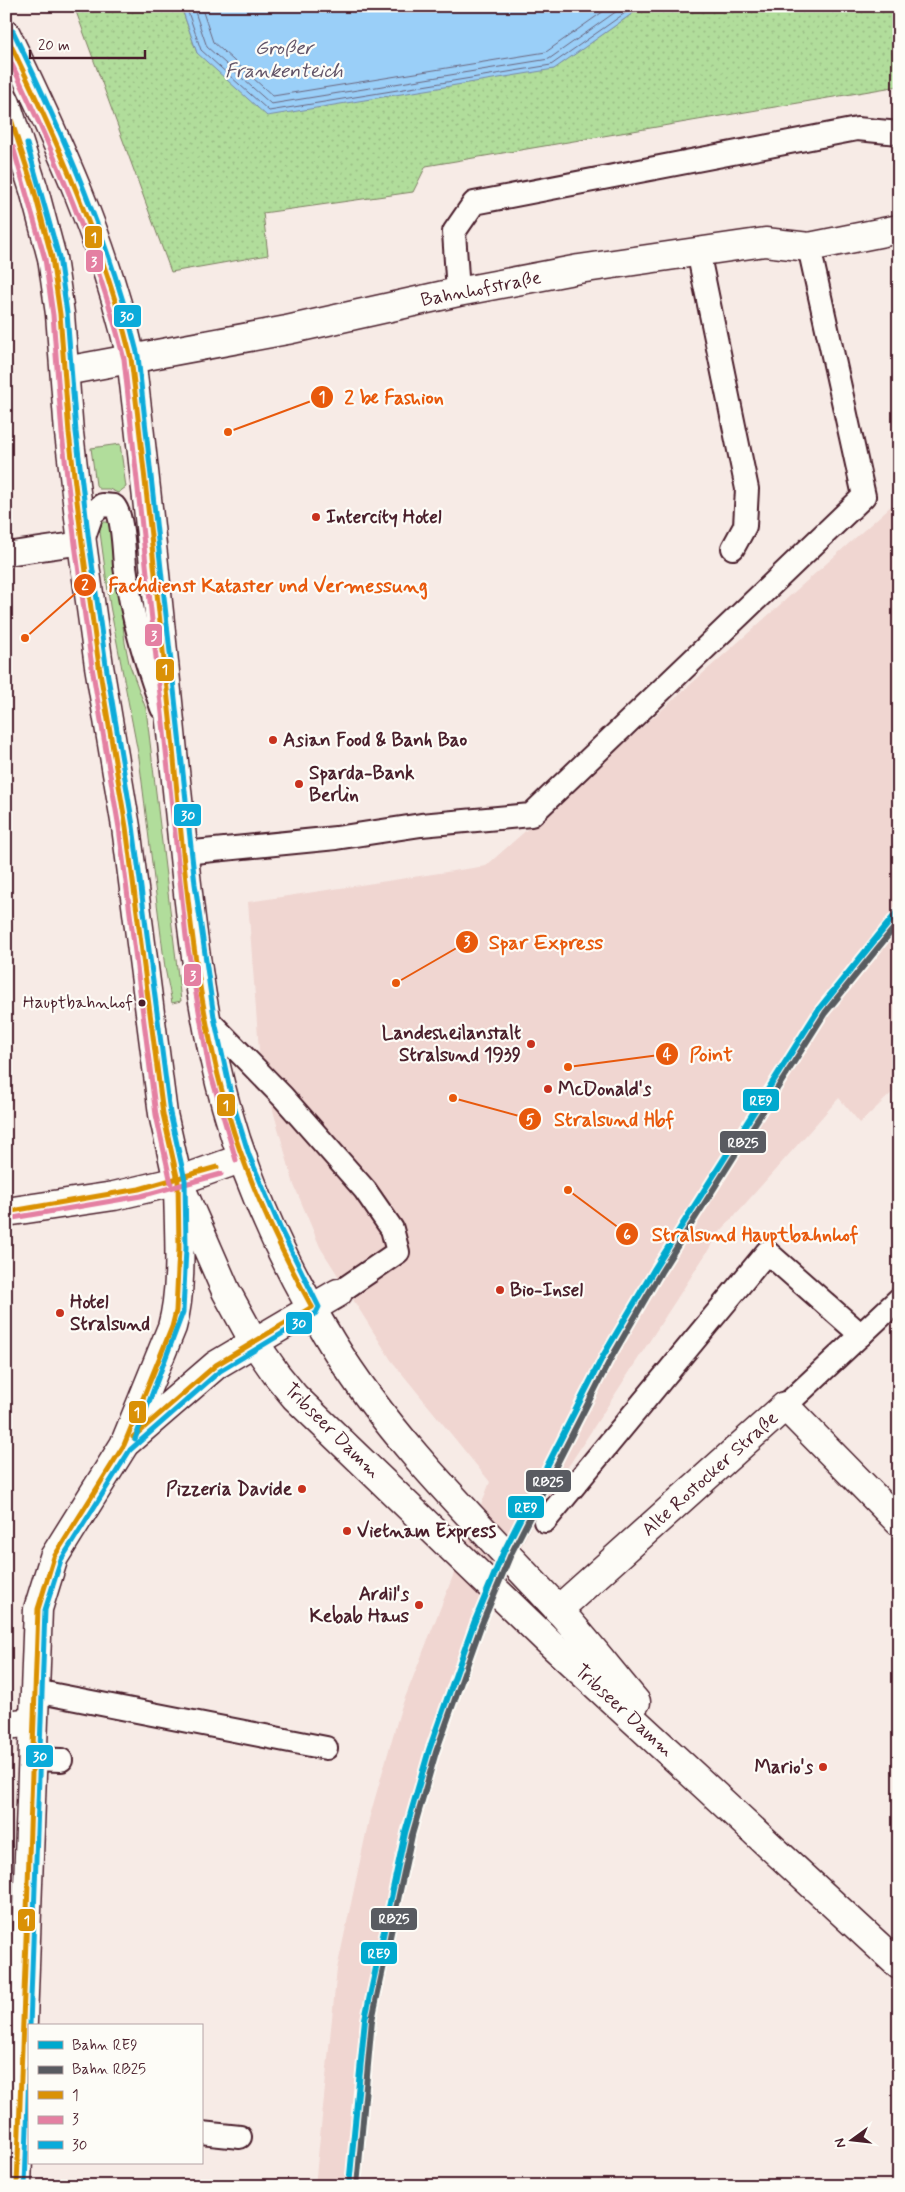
<svg xmlns="http://www.w3.org/2000/svg" width="905" height="2192" font-family="Mynerve,sans-serif">
	<defs>
		<pattern id="park-dots" width="8" height="8" patternUnits="userSpaceOnUse" patternTransform="scale(1.25)"><rect width="8" height="8" fill="#b1dd9b"/><path d="M2 2h.1M6 6h.1" fill="none" stroke="#9abd86" stroke-width="1.8" stroke-linecap="round"/></pattern>
	</defs>
	<rect width="100%" height="100%" fill="#f7ebe6"/>
	<filter id="ink" filterUnits="userSpaceOnUse"><feTurbulence type="fractalNoise" baseFrequency=".02" numOctaves="2"/><feDisplacementMap in="SourceGraphic" scale="10" xChannelSelector="R" yChannelSelector="G"/><feConvolveMatrix kernelMatrix="1 2 1 2 8 2 1 2 1" color-interpolation-filters="sRGB"/></filter>
	<g filter="url(#ink)">
		<path fill="#f0d6d1" d="M899 499V1086L860 1123 839 1098 720 1232 537 1515 488 1614 439 1746 412 1841 375 2005 357 2186H315L337 1969 369 1819 401 1708 490 1482 391 1360 320 1247 294 1185 260 1064 248 902 486 866Z"/>
		<g fill="#b1dd9b" stroke="#7e7e63">
			<path d="M120 444 126 487 118 493 109 489H99L96 485 91 448Z"/>
			<path d="M103 522H109L114 545 125 643 129 663 146 709 181 1001 172 1003 165 968 139 758 110 606 99 525Z"/>
		</g>
		<path fill="url(#park-dots)" stroke="#7e7e63" d="M74 6H181L197 53 553 69 643 6H899V86L426 166 413 192 263 213 268 255 171 272Z"/>
		<path fill="#9acff8" stroke="#7a89a6" d="M181 6H643L554 69 267 116 197 53Z"/>
		<g fill="none" stroke-linecap="round" stroke-linejoin="round">
			<g stroke="#6a657d" stroke-width="1">
				<path d="M186 6 201 50 269 111 551 65 635 6"/>
				<path d="M193 6 207 47 271 104 549 59 624 6"/>
				<path d="M201 6 213 42 273 96 546 52 611 6"/>
			</g>
			<g stroke="#4a1f2b" stroke-width="26">
				<g id="lane">
					<path d="M698 251 747 489 745 526 733 548"/>
					<path d="M458 292 454 232 474 203 857 129 899 133"/>
					<path d="M6 554 82 543 92 514 102 505 114 506C123 515 124 553 125 566 131 615 146 662 162 708"/>
					<path d="M184 853 336 838 421 825 531 815 864 496 809 247"/>
					<path d="M207 1019 283 1097 365 1190 392 1229 398 1252 338 1293"/>
					<path d="M785 1406 899 1299"/>
					<path d="M545 1521 767 1252 861 1335"/>
					<path d="M35 1691 326 1748"/>
					<path d="M32 1759 61 1760"/>
					<path d="M201 2133 240 2137"/>
				</g>
			</g>
			<g stroke="#4a1f2b" stroke-width="31">
				<g id="street">
					<path d="M65 371 287 330 458 292 579 269 765 242 809 247 899 229"/>
					<path d="M6 1212 114 1196 178 1181 243 1158"/>
					<path d="M128 1441 216 1365 338 1293"/>
					<path d="M558 1610 785 1406 899 1522"/>
					<path d="M6 1725 33 1722"/>
					<path d="M17 2186 38 1609 54 1557 124 1445 172 1327C184 1285 178 1225 178 1181"/>
				</g>
			</g>
			<g stroke="#4a1f2b" stroke-width="31">
				<g id="secondary">
					<path d="M6 34C58 141 105 242 131 358 147 489 160 620 173 752 186 870 194 991 226 1106 249 1189 287 1270 332 1343 393 1442 476 1521 554 1605 583 1636 609 1670 636 1702"/>
					<path d="M6 103 34 190 52 258 60 314 69 433 82 543 99 666 126 827 163 1114 178 1181 226 1291 254 1342 277 1375 295 1397 547 1640 899 1965"/>
				</g>
			</g>
			<use href="#lane" stroke="#fdfcf7" stroke-width="22"/>
			<use href="#street" stroke="#fdfcf7" stroke-width="28"/>
			<use href="#secondary" stroke="#fdfcf7" stroke-width="28"/>
			<g stroke="#fdfcf7" stroke-width="9">
				<g id="bus-1">
					<path d="M6 35C57 140 103 244 131 358 146 481 158 604 171 728 184 863 193 1003 234 1133 254 1194 281 1251 312 1307"/>
					<path d="M6 104 34 190 52 258 60 314 69 433 82 543 99 666 126 827 163 1114 178 1181 179 1248 176 1311 172 1327 124 1445 54 1557 38 1609 17 2186"/>
					<path d="M6 1212 139 1189 217 1167"/>
					<path d="M133 1437 216 1365 312 1307"/>
				</g>
			</g>
			<g stroke="#fdfcf7" stroke-width="9">
				<g id="bus-2">
					<path d="M6 52C54 152 97 252 124 359L186 937 209 1068 236 1160"/>
					<path d="M13 147 45 259 53 315 62 434 75 544 92 667 119 828 156 1115 171 1183"/>
					<path d="M7 1219 141 1196 221 1174"/>
				</g>
			</g>
			<g stroke="#fdfcf7" stroke-width="9">
				<g id="bus-3">
					<path d="M13 31C64 136 110 242 138 356L195 884 214 1017 233 1103 249 1155 281 1230 319 1307 316 1313 220 1371 130 1450 61 1560 45 1610 30 2026"/>
					<path d="M27 144 59 257 67 313 76 432 89 542 106 665 133 826 170 1113 185 1180 186 1248 183 1312 135 1439"/>
					<path d="M25 2186 29 2069"/>
				</g>
			</g>
			<use href="#bus-1" stroke="#da9106" stroke-width="5"/>
			<use href="#bus-2" stroke="#e480a2" stroke-width="5"/>
			<use href="#bus-3" stroke="#0babda" stroke-width="5"/>
			<g stroke="#fdfcf7" stroke-width="10">
				<path id="rail-1" d="M349 2186 365 2019 405 1833 429 1750 474 1623 504 1551 603 1356 655 1268 819 1009 899 910"/>
			</g>
			<g stroke="#fdfcf7" stroke-width="10">
				<path id="rail-2" d="M357 2186 372 2020 412 1835 436 1752 481 1626 511 1554 610 1360 661 1272 825 1013 899 922"/>
			</g>
			<use href="#rail-1" stroke="#00a9ce" stroke-width="6"/>
			<use href="#rail-2" stroke="#595b61" stroke-width="6"/>
		</g>
	</g>
	<g fill="#c8321e" stroke="#fdfcf7" stroke-width="2">
		<circle cx="316" cy="517" r="5"/>
		<circle cx="273" cy="740" r="5"/>
		<circle cx="299" cy="784" r="5"/>
		<circle cx="531" cy="1044" r="5"/>
		<circle cx="548" cy="1089" r="5"/>
		<circle cx="500" cy="1290" r="5"/>
		<circle cx="60" cy="1313" r="5"/>
		<circle cx="302" cy="1489" r="5"/>
		<circle cx="347" cy="1531" r="5"/>
		<circle cx="419" cy="1605" r="5"/>
		<circle cx="823" cy="1767" r="5"/>
	</g>
	<circle fill="#4a1f2b" stroke="#fdfcf7" stroke-width="2" cx="142" cy="1003" r="4.5"/>
	<g text-anchor="middle" dominant-baseline="central" stroke-width="4.5" stroke-linejoin="round" paint-order="stroke">
		<g font-size="18" fill="#4a1f2b" stroke="#fdfcf7" text-anchor="end">
			<text x="133" y="1003">Hauptbahnhof</text>
		</g>
		<g font-size="19" fill="#4a1f2b" stroke="#fdfcf7">
			<text transform="translate(481 289) rotate(-11)">Bahnhofstraße</text>
			<text transform="translate(332 1431) rotate(45)">Tribseer Damm</text>
			<text transform="translate(710 1474) rotate(-42)">Alte Rostocker Straße</text>
			<text transform="translate(624 1711) rotate(43)">Tribseer Damm</text>
		</g>
		<g font-size="19" font-weight="bold" fill="#4a1f2b" stroke="#fdfcf7" text-anchor="start">
			<text x="326" y="517">Intercity Hotel</text>
			<text x="283" y="740">Asian Food &amp; Banh Bao</text>
			<text x="309" y="773">Sparda-Bank<tspan x="309" dy="22">Berlin</tspan></text>
			<text x="521" y="1033" text-anchor="end">Landesheilanstalt<tspan x="521" dy="22">Stralsund 1939</tspan></text>
			<text x="558" y="1089">McDonald's</text>
			<text x="510" y="1290">Bio-Insel</text>
			<text x="70" y="1302">Hotel<tspan x="70" dy="22">Stralsund</tspan></text>
			<text x="292" y="1489" text-anchor="end">Pizzeria Davide</text>
			<text x="357" y="1531">Vietnam Express</text>
			<text x="409" y="1594" text-anchor="end">Ardil's<tspan x="409" dy="22">Kebab Haus</tspan></text>
			<text x="813" y="1767" text-anchor="end">Mario's</text>
		</g>
		<g font-size="20" font-style="italic" fill="#625468" stroke="#fdfcf7">
			<text x="284" y="48">Großer<tspan x="284" dy="23">Frankenteich</tspan></text>
		</g>
	</g>
	<path fill="none" stroke="#e8590c" stroke-width="2" d="M228 432L322 397M25 638L85 585M396 983L467 942M568 1067L667 1054M453 1098L530 1119M568 1190L627 1234"/>
	<g fill="#e8590c" stroke="#fdfcf7" stroke-width="2">
		<circle cx="228" cy="432" r="5"/>
		<circle cx="25" cy="638" r="5"/>
		<circle cx="396" cy="983" r="5"/>
		<circle cx="568" cy="1067" r="5"/>
		<circle cx="453" cy="1098" r="5"/>
		<circle cx="568" cy="1190" r="5"/>
		<circle cx="322" cy="397" r="12"/>
		<circle cx="85" cy="585" r="12"/>
		<circle cx="467" cy="942" r="12"/>
		<circle cx="667" cy="1054" r="12"/>
		<circle cx="530" cy="1119" r="12"/>
		<circle cx="627" cy="1234" r="12"/>
	</g>
	<g font-size="15" text-anchor="middle" font-weight="bold" fill="#fff">
		<text x="322" y="402">1</text>
		<text x="85" y="590">2</text>
		<text x="467" y="947">3</text>
		<text x="667" y="1059">4</text>
		<text x="530" y="1125">5</text>
		<text x="627" y="1240">6</text>
	</g>
	<g font-size="20" text-anchor="middle" font-weight="bold" fill="#e8590c" stroke="#fdfcf7" stroke-width="4.5" stroke-linejoin="round" paint-order="stroke">
		<text x="394" y="404">2 be Fashion</text>
		<text x="268" y="592">Fachdienst Kataster und Vermessung</text>
		<text x="546" y="949">Spar Express</text>
		<text x="711" y="1061">Point</text>
		<text x="614" y="1126">Stralsund Hbf</text>
		<text x="755" y="1241">Stralsund Hauptbahnhof</text>
	</g>
	<g stroke="#fdfcf7" stroke-width="2">
		<rect x="84" y="225" width="19" height="24" rx="5" fill="#da9106"/>
		<rect x="85" y="249" width="19" height="24" rx="5" fill="#e480a2"/>
		<rect x="113" y="304" width="29" height="24" rx="5" fill="#0babda"/>
		<rect x="144" y="623" width="19" height="24" rx="5" fill="#e480a2"/>
		<rect x="155" y="658" width="20" height="24" rx="5" fill="#da9106"/>
		<rect x="173" y="803" width="29" height="24" rx="5" fill="#0babda"/>
		<rect x="183" y="963" width="19" height="24" rx="5" fill="#e480a2"/>
		<rect x="742" y="1088" width="38" height="24" rx="5" fill="#00a9ce"/>
		<rect x="216" y="1093" width="20" height="24" rx="5" fill="#da9106"/>
		<rect x="719" y="1130" width="48" height="24" rx="5" fill="#595b61"/>
		<rect x="285" y="1311" width="28" height="24" rx="5" fill="#0babda"/>
		<rect x="128" y="1400" width="19" height="24" rx="5" fill="#da9106"/>
		<rect x="525" y="1469" width="47" height="24" rx="5" fill="#595b61"/>
		<rect x="507" y="1495" width="38" height="24" rx="5" fill="#00a9ce"/>
		<rect x="25" y="1744" width="29" height="24" rx="5" fill="#0babda"/>
		<rect x="370" y="1907" width="48" height="24" rx="5" fill="#595b61"/>
		<rect x="17" y="1908" width="19" height="24" rx="5" fill="#da9106"/>
		<rect x="360" y="1941" width="38" height="24" rx="5" fill="#00a9ce"/>
	</g>
	<g font-size="14" text-anchor="middle" font-weight="bold" fill="#fff">
		<text x="94" y="242">1</text>
		<text x="94" y="266">3</text>
		<text x="127" y="321">30</text>
		<text x="154" y="640">3</text>
		<text x="165" y="674">1</text>
		<text x="188" y="820">30</text>
		<text x="193" y="980">3</text>
		<text x="761" y="1105">RE9</text>
		<text x="226" y="1110">1</text>
		<text x="743" y="1147">RB25</text>
		<text x="299" y="1328">30</text>
		<text x="137" y="1417">1</text>
		<text x="548" y="1486">RB25</text>
		<text x="526" y="1512">RE9</text>
		<text x="40" y="1761">30</text>
		<text x="394" y="1923">RB25</text>
		<text x="27" y="1925">1</text>
		<text x="379" y="1958">RE9</text>
	</g>
	<rect width="905" height="2192" fill="none" stroke="#fdfcf7" stroke-width="25"/>
	<rect x="12" y="12" width="880" height="2167" fill="none" stroke="#4a1f2b" stroke-width="2" filter="url(#ink)"/>
	<rect x="28" y="2024" width="175" height="140" fill="#fdfcf7" stroke="#b5a4a5"/>
	<rect x="38" y="2041" width="25" height="8" fill="#00a9ce" stroke="#b5a4a5"/>
	<text x="72" y="2050" font-size="15" fill="#4a1f2b">Bahn RE9</text>
	<rect x="38" y="2066" width="25" height="8" fill="#595b61" stroke="#b5a4a5"/>
	<text x="72" y="2074" font-size="15" fill="#4a1f2b">Bahn RB25</text>
	<rect x="38" y="2091" width="25" height="8" fill="#da9106" stroke="#b5a4a5"/>
	<text x="72" y="2100" font-size="15" fill="#4a1f2b">1</text>
	<rect x="38" y="2116" width="25" height="8" fill="#e480a2" stroke="#b5a4a5"/>
	<text x="72" y="2124" font-size="15" fill="#4a1f2b">3</text>
	<rect x="38" y="2141" width="25" height="8" fill="#0babda" stroke="#b5a4a5"/>
	<text x="72" y="2150" font-size="15" fill="#4a1f2b">30</text>
	<g transform="translate(852 2140) rotate(255)" stroke="#fdfcf7" stroke-width="4" paint-order="stroke">
	<path d="M0-4L9 19L0 12L-9 19Z" fill="#4a1f2b"/>
	<text y="-8" font-size="14" font-weight="bold" text-anchor="middle" fill="#4a1f2b">N</text>
	</g>
	<path d="M30 50v8h115v-8" fill="none" stroke="#4a1f2b" stroke-width="2.5"/>
	<text x="38" y="50" font-size="15" fill="#4a1f2b" stroke="#fdfcf7" stroke-width="4" paint-order="stroke">20 m</text>
</svg>
